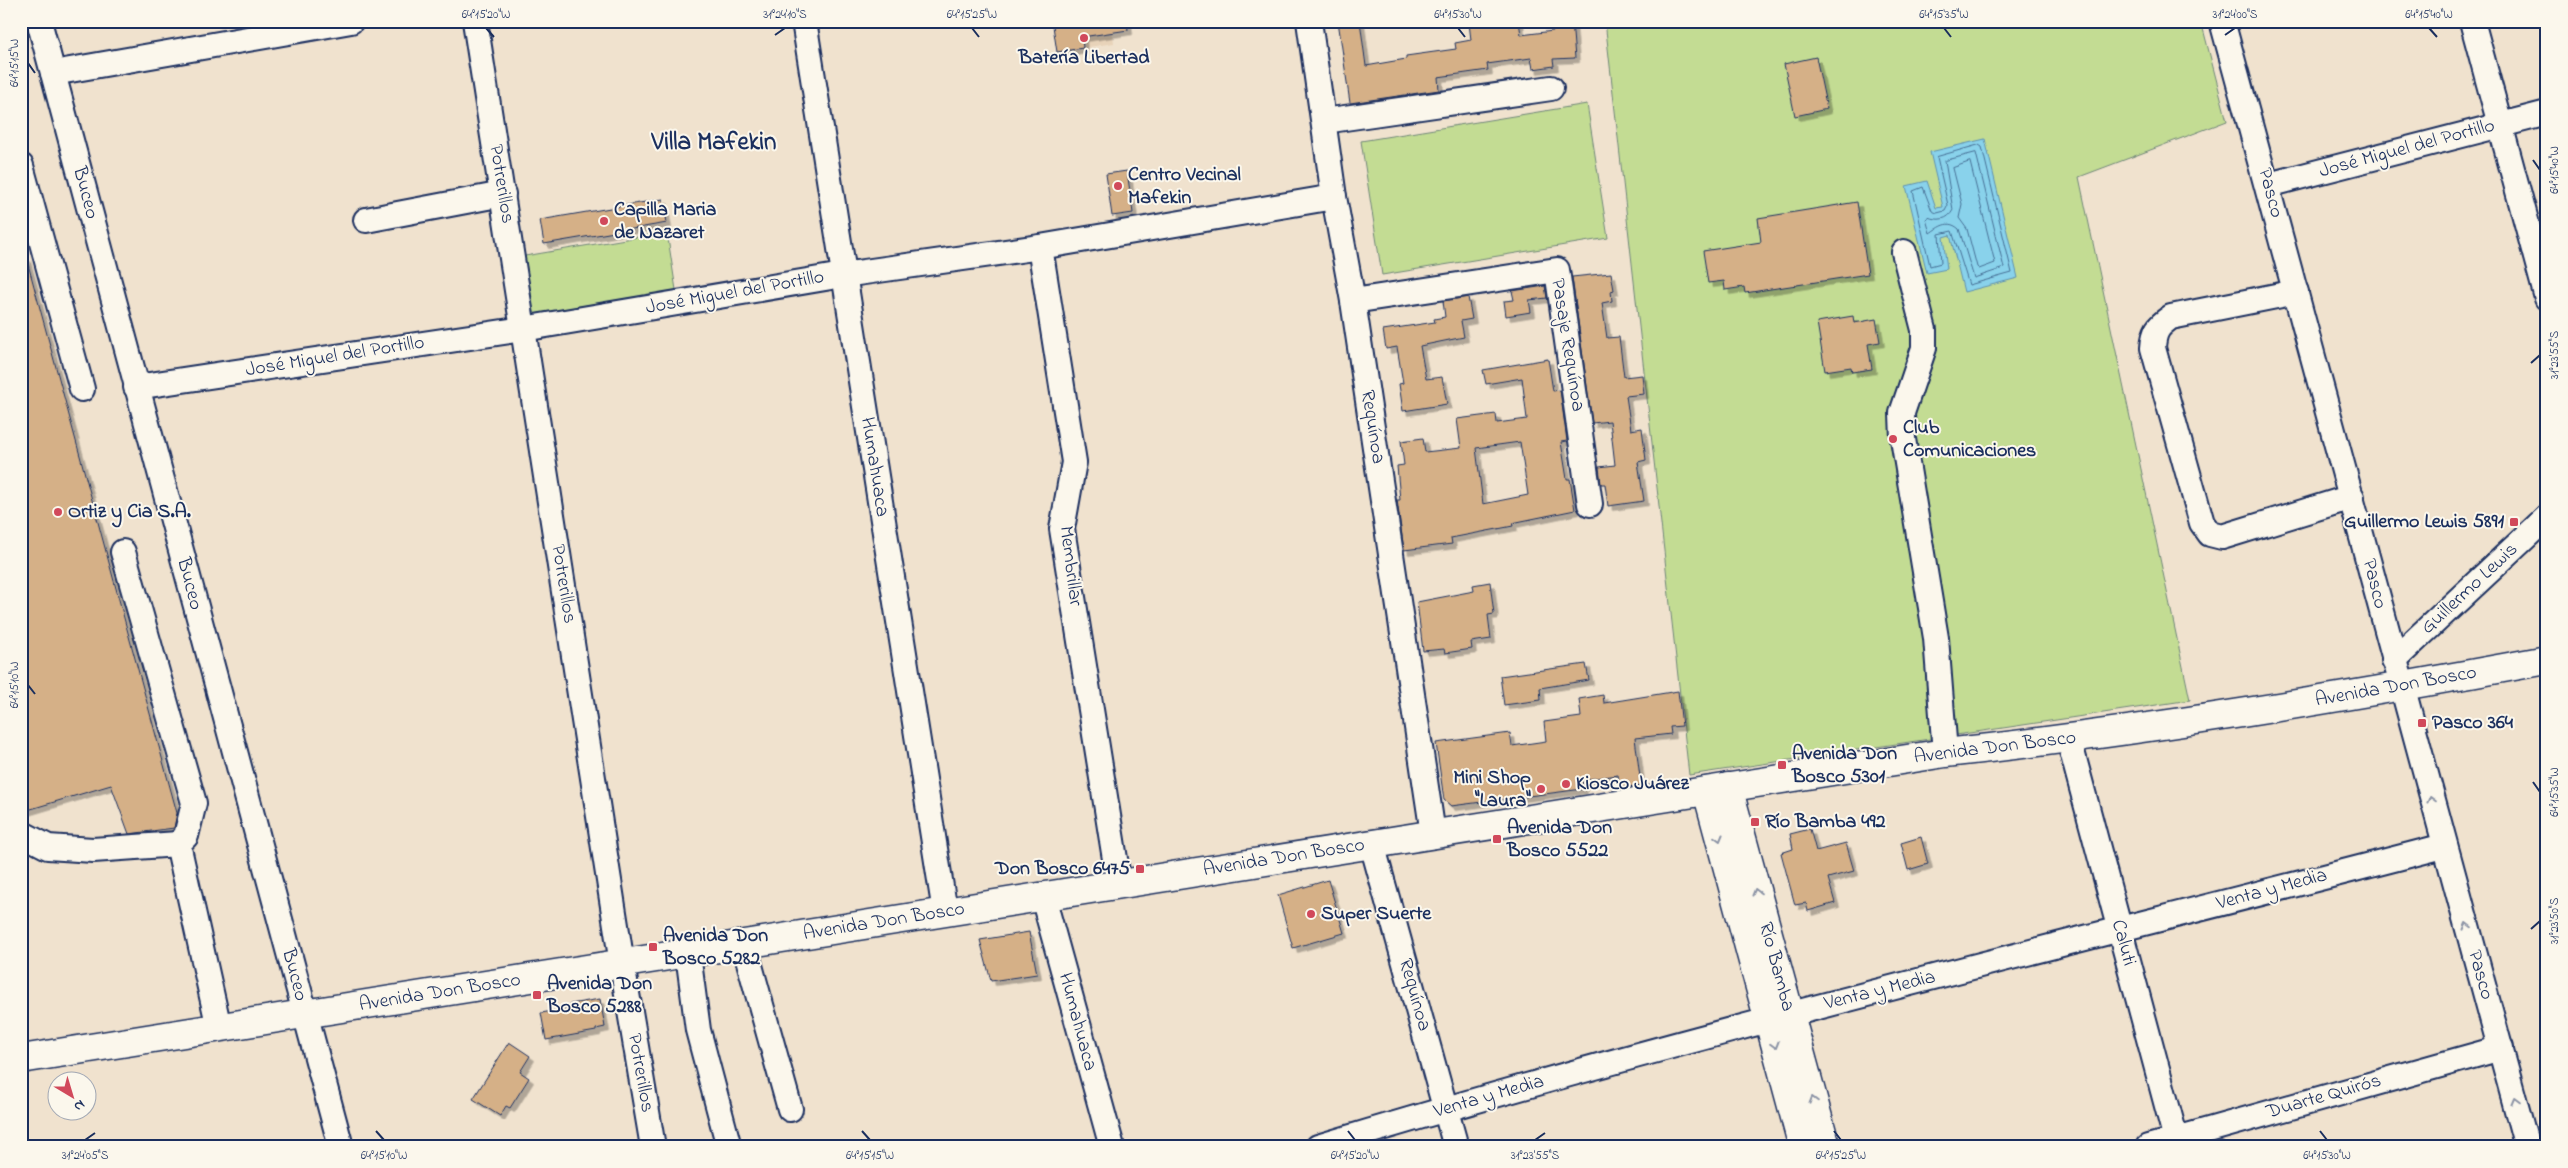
<svg xmlns="http://www.w3.org/2000/svg" width="2568" height="1168" font-family="'Indie Flower',sans-serif">
	<defs>
		<filter id="shadow"><feDropShadow dx="4.5" dy="4.5" stdDeviation="0" flood-color="#0004"/></filter>
	</defs>
	<rect width="100%" height="100%" fill="#f0e2ce"/>
	<filter id="ink" filterUnits="userSpaceOnUse"><feTurbulence type="fractalNoise" baseFrequency=".02" numOctaves="2"/><feDisplacementMap in="SourceGraphic" scale="10" xChannelSelector="R" yChannelSelector="G"/><feConvolveMatrix kernelMatrix="1 2 1 2 8 2 1 2 1" color-interpolation-filters="sRGB"/></filter>
	<g filter="url(#ink)">
		<path fill="#e8d3b9" d="M1052 21H1111L1114 43 1057 52Z"/>
		<g fill="#c3dc93" stroke="#6f8678">
			<path d="M1605 21H2201L2227 121 2079 177 2190 700 1689 775Z"/>
			<path d="M1587 104 1608 238 1382 275 1361 141Z"/>
			<path d="M667 232 676 290 534 314 525 256Z"/>
		</g>
		<path fill="#89d2eb" stroke="#5d91b3" d="M1985 139 2018 278 1964 292 1950 235 1943 237 1947 269 1927 273 1906 186 1927 181 1936 208 1943 207 1930 152Z"/>
		<g fill="none" stroke-linecap="round" stroke-linejoin="round">
			<g stroke="#477096" stroke-width="1">
				<path d="M1979 145 1982 147 2012 273 1969 285 1952 231 1939 234 1941 263 1930 266 1913 191 1923 187 1932 211 1937 213 1945 211 1948 205 1937 157Z"/>
				<path d="M1976 153 2004 268 1974 278 1959 229C1948 219 1939 227 1930 233L1926 219 1928 217C1938 221 1948 220 1953 210L1945 161Z"/>
				<path d="M1970 162 1995 263 1979 269 1977 267 1967 229 1959 218 1962 204 1953 168Z"/>
			</g>
		</g>
		<g fill="#d5b087" stroke="#1b2f5e" fill-rule="evenodd" filter="url(#shadow)">
			<path d="M1081 21H1127L1128 30 1082 37 1083 48 1057 52 1053 26Z"/>
			<path d="M1338 21H1360L1366 66 1406 59V56L1456 49 1455 43 1471 40 1469 23 1481 21H1519L1521 35 1553 31 1552 21H1572L1575 58 1553 59 1554 66 1533 69 1531 58 1487 64 1488 70 1438 77 1439 90 1350 103Z"/>
			<path d="M1816 57 1827 109 1795 116 1784 64Z"/>
			<path d="M1127 171 1133 213 1112 216 1106 174Z"/>
			<path d="M663 199 667 223 544 244 540 220Z"/>
			<path d="M1857 202 1868 274 1745 293 1744 287 1725 290 1724 281 1708 283 1703 251 1761 242 1758 218Z"/>
			<path d="M26 257 177 813 174 828 129 834 111 785 21 812V258Z"/>
			<path d="M1611 273 1614 290 1611 291 1612 301 1602 303 1607 338 1619 337 1624 377 1642 375 1644 394 1626 396 1631 430 1642 428 1646 460 1638 462 1644 501 1608 506 1605 484H1601L1599 467 1615 465 1610 421 1592 423 1572 277Z"/>
			<path d="M1545 286 1547 298 1529 300 1531 312 1506 316 1504 301 1514 300 1512 291Z"/>
			<path d="M1468 297 1472 319 1461 321 1464 337 1420 346 1426 379 1442 377 1447 404 1403 411 1399 384 1403 383 1397 347 1386 349 1383 330 1435 322 1434 319 1445 317 1443 301Z"/>
			<path d="M1853 316 1854 323 1876 319 1880 342 1868 344 1872 369 1852 372 1851 367 1825 371 1817 322Z"/>
			<path d="M1548 359 1553 391 1560 390 1567 441 1561 442 1567 479H1570L1575 510 1512 523 1513 526 1451 538 1452 544 1404 550 1397 500H1400L1397 466 1404 465 1401 441 1423 438 1425 452 1461 448 1457 419 1496 414 1497 423 1527 419 1522 378 1486 384 1483 370ZM1520 442 1528 495 1483 504 1476 448Z"/>
			<path d="M1490 582 1494 614 1488 615 1491 639 1471 642 1472 649 1445 653 1444 649 1423 651 1417 602 1474 591 1473 585Z"/>
			<path d="M1586 664 1589 680 1540 688 1541 700 1504 705 1500 676Z"/>
			<path d="M1678 691 1682 726 1670 727 1671 734 1635 738 1641 785 1620 788 1618 775 1582 780 1583 789 1451 806 1444 800 1436 743 1510 733 1512 746 1546 741 1544 722 1581 717 1579 699 1603 695 1604 703Z"/>
			<path d="M1810 829 1816 851 1846 843 1854 871 1828 878 1835 903 1808 911 1806 903 1795 905 1781 853 1793 849 1790 834Z"/>
			<path d="M1921 837 1928 864 1908 870 1901 843Z"/>
			<path d="M1328 880 1344 933 1293 948 1278 895Z"/>
			<path d="M1029 932 1037 974 991 981 980 940Z"/>
			<path d="M600 999 605 1027 596 1029V1031L546 1040 541 1013 570 1008V1004Z"/>
			<path d="M509 1042 530 1056 520 1072 529 1078 510 1108 506 1106 500 1116 473 1099Z"/>
		</g>
		<g fill="none" stroke-linecap="round" stroke-linejoin="round">
			<g stroke="#1b2f5e" stroke-width="28">
				<g id="minor">
					<path d="M39 21 341 1147"/>
					<path d="M475 21 622 964 653 1147"/>
					<path d="M804 21 945 912"/>
					<path d="M1309 21 1334 197 1353 301 1433 834"/>
					<path d="M2222 21 2527 1147"/>
					<path d="M2472 21 2547 298"/>
					<path d="M53 73 351 21"/>
					<path d="M1324 121 1551 88"/>
					<path d="M21 166 82 389"/>
					<path d="M2268 185 2547 113"/>
					<path d="M366 220 503 194"/>
					<path d="M1040 247 1074 462 1062 529 1119 884"/>
					<path d="M1904 252 1924 330V348L1902 413 1903 439 1936 638 1945 753"/>
					<path d="M2296 292 2171 317C2158 326 2154 331 2153 348L2202 523 2210 534 2222 537 2352 497"/>
					<path d="M1353 301 1557 270 1590 504"/>
					<path d="M136 387 523 329 843 275 1040 247 1334 197"/>
					<path d="M123 552 194 803 186 836 178 844 219 1028"/>
					<path d="M2394 660 2547 517"/>
					<path d="M2069 740 2178 1147"/>
					<path d="M21 833 48 847 93 850 178 844"/>
					<path d="M1372 844 1456 1147"/>
					<path d="M1043 897 1112 1147"/>
					<path d="M744 944 790 1109"/>
					<path d="M688 954 698 1030 729 1147"/>
					<path d="M1318 1147C1690 1034 2068 944 2444 846"/>
					<path d="M2148 1147 2501 1048"/>
				</g>
			</g>
			<g stroke="#1b2f5e" stroke-width="31">
				<g id="major">
					<path d="M1728 787 1826 1147"/>
					<path d="M1707 791 1803 1147"/>
					<path d="M21 1059 1945 753C2147 731 2347 697 2547 660"/>
				</g>
			</g>
			<use href="#minor" stroke="#fbf7ec" stroke-width="24"/>
			<use href="#major" stroke="#fbf7ec" stroke-width="28"/>
		</g>
		<defs><path id="oneway-chevron" d="M-2-3.5L2.5 0L-2 3.5" fill="none" stroke-width="1.6" stroke-linecap="round" stroke-linejoin="round" transform="scale(1.25)"/></defs>
		<g stroke="#8b93a5">
			<use href="#oneway-chevron" transform="translate(2431 799) rotate(-105)"/>
			<use href="#oneway-chevron" transform="translate(1719 838) rotate(75)"/>
			<use href="#oneway-chevron" transform="translate(1756 892) rotate(-105)"/>
			<use href="#oneway-chevron" transform="translate(2467 926) rotate(-106)"/>
			<use href="#oneway-chevron" transform="translate(1775 1045) rotate(74)"/>
			<use href="#oneway-chevron" transform="translate(1813 1100) rotate(-106)"/>
			<use href="#oneway-chevron" transform="translate(2515 1100) rotate(-105)"/>
		</g>
	</g>
	<path fill="none" stroke="#1b2f5e" stroke-width="2" d="M486 28 494 37M972 28 979 37M1458 28 1465 37M1944 28 1951 37M2429 28 2437 37M775 35 785 28M2225 35 2235 28M28 63 35 73M2533 160 2540 170M2531 363 2540 355M28 685 35 694M2533 782 2540 792M2531 929 2540 921M376 1131 384 1140M862 1131 870 1140M1348 1131 1355 1140M1834 1131 1841 1140M2320 1131 2327 1140M85 1140 95 1133M1535 1140 1545 1133"/>
	<g fill="#d1495b" stroke="#fbf7ec" stroke-width="2">
		<circle cx="1084" cy="38" r="5"/>
		<circle cx="1118" cy="186" r="5"/>
		<circle cx="604" cy="221" r="5"/>
		<circle cx="1893" cy="439" r="5"/>
		<circle cx="58" cy="512" r="5"/>
		<rect x="2509" y="517" width="10" height="10" rx="2.5"/>
		<rect x="2417" y="718" width="10" height="10" rx="2.5"/>
		<rect x="1777" y="760" width="10" height="10" rx="2.5"/>
		<circle cx="1566" cy="784" r="5"/>
		<circle cx="1541" cy="789" r="5"/>
		<rect x="1750" y="817" width="10" height="10" rx="2.5"/>
		<rect x="1492" y="834" width="10" height="10" rx="2.5"/>
		<rect x="1135" y="864" width="10" height="10" rx="2.5"/>
		<circle cx="1311" cy="914" r="5"/>
		<rect x="648" y="942" width="10" height="10" rx="2.5"/>
		<rect x="532" y="990" width="10" height="10" rx="2.5"/>
	</g>
	<g text-anchor="middle" dominant-baseline="central" stroke-width="4" stroke-linejoin="round" paint-order="stroke">
		<g font-size="20" font-weight="bold" fill="#1b2f5e" stroke="#fbf7ec" text-anchor="start">
			<text x="1084" y="58" text-anchor="middle">Batería Libertad</text>
			<text x="1128" y="175">Centro Vecinal<tspan x="1128" dy="23">Mafekin</tspan></text>
			<text x="614" y="210">Capilla Maria<tspan x="614" dy="23">de Nazaret</tspan></text>
			<text x="1903" y="428">Club<tspan x="1903" dy="23">Comunicaciones</tspan></text>
			<text x="68" y="512">Ortiz y Cia S.A.</text>
			<text x="2504" y="522" text-anchor="end">Guillermo Lewis 5891</text>
			<text x="2432" y="723">Pasco 364</text>
			<text x="1792" y="754">Avenida Don<tspan x="1792" dy="23">Bosco 5301</tspan></text>
			<text x="1531" y="778" text-anchor="end">Mini Shop<tspan x="1531" dy="23">"Laura"</tspan></text>
			<text x="1576" y="784">Kiosco Juárez</text>
			<text x="1765" y="822">Río Bamba 492</text>
			<text x="1507" y="828">Avenida Don<tspan x="1507" dy="23">Bosco 5522</tspan></text>
			<text x="1130" y="869" text-anchor="end">Don Bosco 6475</text>
			<text x="1321" y="914">Super Suerte</text>
			<text x="663" y="936">Avenida Don<tspan x="663" dy="23">Bosco 5282</tspan></text>
			<text x="547" y="984">Avenida Don<tspan x="547" dy="23">Bosco 5288</tspan></text>
		</g>
		<g font-size="20" fill="#1b2f5e" stroke="#fbf7ec">
			<text transform="translate(2407 149) rotate(-15)">José Miguel del Portillo</text>
			<text transform="translate(501 184) rotate(81)">Potrerillos</text>
			<text transform="translate(85 193) rotate(75)">Buceo</text>
			<text transform="translate(2270 193) rotate(75)">Pasco</text>
			<text transform="translate(735 293) rotate(-10)">José Miguel del Portillo</text>
			<text transform="translate(1567 345) rotate(81)">Pasaje Requínoa</text>
			<text transform="translate(335 357) rotate(-9)">José Miguel del Portillo</text>
			<text transform="translate(1372 427) rotate(81)">Requínoa</text>
			<text transform="translate(874 467) rotate(81)">Humahuaca</text>
			<text transform="translate(1070 566) rotate(83)">Membrillar</text>
			<text transform="translate(189 584) rotate(75)">Buceo</text>
			<text transform="translate(563 584) rotate(81)">Potrerillos</text>
			<text transform="translate(2374 584) rotate(76)">Pasco</text>
			<text transform="translate(2470 589) rotate(-43)">Guillermo Lewis</text>
			<text transform="translate(2396 687) rotate(-10)">Avenida Don Bosco</text>
			<text transform="translate(1995 748) rotate(-7)">Avenida Don Bosco</text>
			<text transform="translate(1284 858) rotate(-9)">Avenida Don Bosco</text>
			<text transform="translate(2272 890) rotate(-15)">Venta y Media</text>
			<text transform="translate(884 922) rotate(-9)">Avenida Don Bosco</text>
			<text transform="translate(2123 943) rotate(75)">Caluti</text>
			<text transform="translate(1776 967) rotate(75)">Río Bamba</text>
			<text transform="translate(294 975) rotate(75)">Buceo</text>
			<text transform="translate(2480 975) rotate(74)">Pasco</text>
			<text transform="translate(1880 991) rotate(-14)">Venta y Media</text>
			<text transform="translate(440 993) rotate(-9)">Avenida Don Bosco</text>
			<text transform="translate(1414 995) rotate(74)">Requínoa</text>
			<text transform="translate(1077 1022) rotate(75)">Humahuaca</text>
			<text transform="translate(640 1073) rotate(80)">Potrerillos</text>
			<text transform="translate(1489 1097) rotate(-16)">Venta y Media</text>
			<text transform="translate(2324 1097) rotate(-16)">Duarte Quirós</text>
		</g>
		<g font-size="25" font-weight="bold" fill="#1b2f5e" stroke="#fbf7ec">
			<text x="714" y="143">Villa Mafekin</text>
		</g>
	</g>
	<rect width="2568" height="1168" fill="none" stroke="#fbf7ec" stroke-width="55"/>
	<g transform="translate(72 1096) rotate(142)"><circle r="24" fill="#fbf7ec" stroke="#a1a7b3"/>
	<path d="M0-4L9 19L0 12L-9 19Z" fill="#d1495b"/>
	<text y="-8" font-size="14" font-weight="bold" text-anchor="middle" fill="#1b2f5e">N</text>
	</g>
	<rect x="28" y="28" width="2512" height="1112" fill="none" stroke="#1b2f5e" stroke-width="2"/>
	<g font-size="12" text-anchor="middle" fill="#1b2f5e">
		<text x="486" y="18">64°15'20"W</text>
		<text x="785" y="18">31°24'10"S</text>
		<text x="972" y="18">64°15'25"W</text>
		<text x="1458" y="18">64°15'30"W</text>
		<text x="1944" y="18">64°15'35"W</text>
		<text x="2235" y="18">31°24'00"S</text>
		<text x="2429" y="18">64°15'40"W</text>
		<text transform="translate(14 63) rotate(-90)" y="4">64°15'15"W</text>
		<text transform="translate(2554 170) rotate(-90)" y="4">64°15'40"W</text>
		<text transform="translate(2554 355) rotate(-90)" y="4">31°23'55"S</text>
		<text transform="translate(14 685) rotate(-90)" y="4">64°15'10"W</text>
		<text transform="translate(2554 792) rotate(-90)" y="4">64°15'35"W</text>
		<text transform="translate(2554 921) rotate(-90)" y="4">31°23'50"S</text>
		<text x="85" y="1159">31°24'05"S</text>
		<text x="384" y="1159">64°15'10"W</text>
		<text x="870" y="1159">64°15'15"W</text>
		<text x="1355" y="1159">64°15'20"W</text>
		<text x="1535" y="1159">31°23'55"S</text>
		<text x="1841" y="1159">64°15'25"W</text>
		<text x="2327" y="1159">64°15'30"W</text>
	</g>
</svg>
